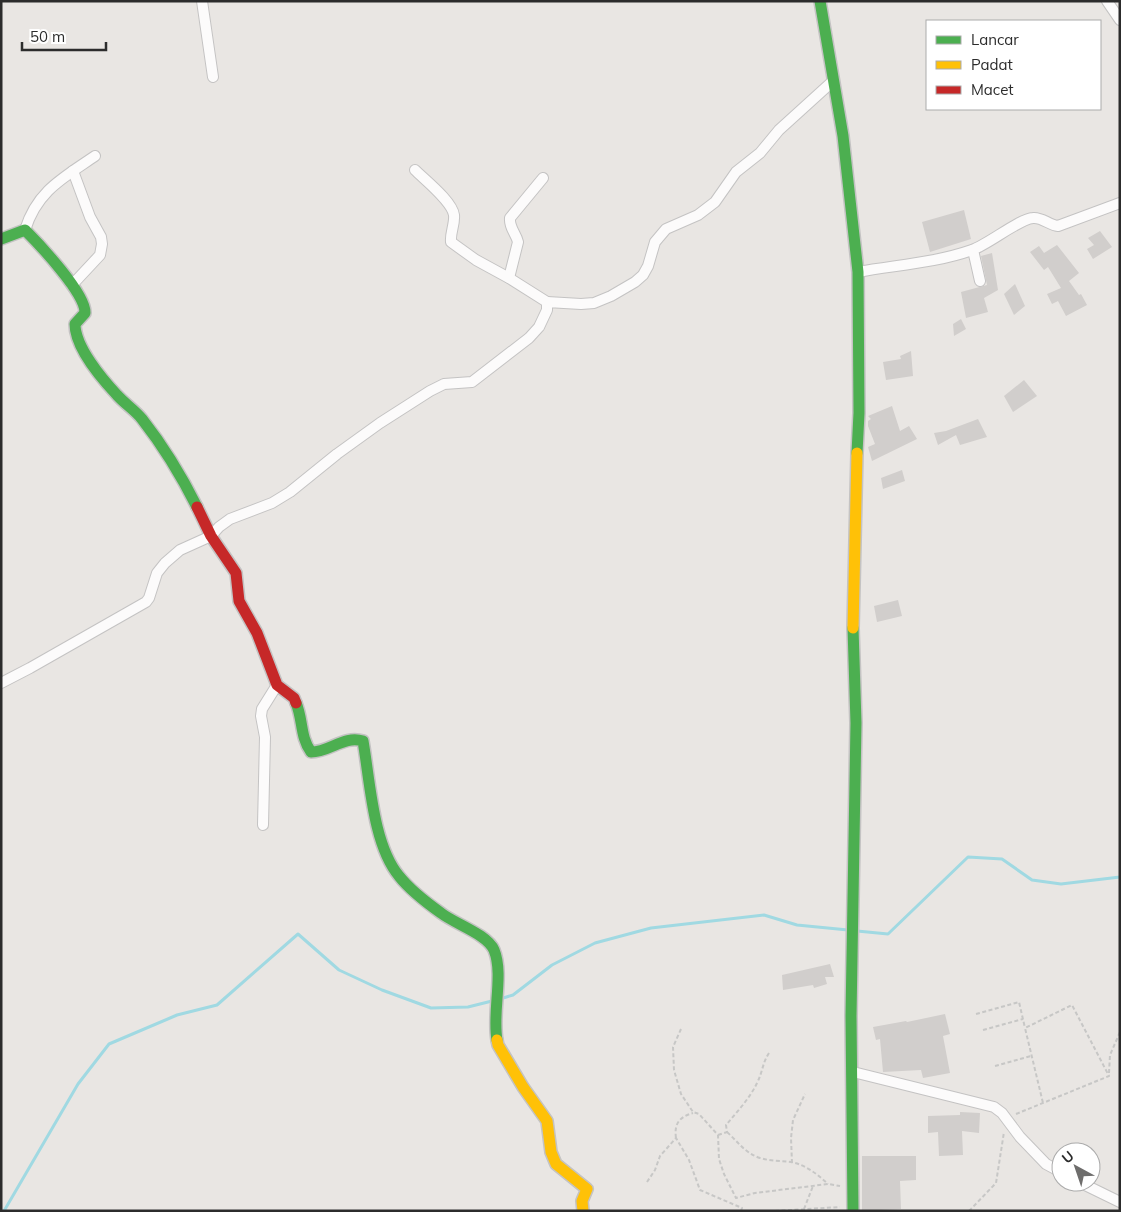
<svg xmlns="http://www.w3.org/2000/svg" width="1121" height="1212" font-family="Mulish,sans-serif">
	<rect width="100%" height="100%" fill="#e9e6e3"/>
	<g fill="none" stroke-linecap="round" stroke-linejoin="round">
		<g stroke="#a0d9e2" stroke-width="3">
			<path d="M857 931 888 934 968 857 1002 859 1032 880 1061 884 1120 877"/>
			<path d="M500 999 513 995 552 965 595 943 651 928 764 915 797 925 848 930"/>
			<path d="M4 1211 78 1084 109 1044 177 1015 217 1005 298 934 339 970 382 990 431 1008 468 1007 492 1001"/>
		</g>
	</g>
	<g fill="#d1cecc">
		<path d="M964 210 971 239 930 252 922 222Z"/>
		<path d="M1100 231 1112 247 1093 259 1087 249 1094 245 1088 238Z"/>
		<path d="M1057 245 1079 273 1069 281 1079 295 1081 294 1087 305 1066 316 1058 301 1052 304 1047 294 1061 288 1048 267 1044 270 1030 252 1039 246 1044 253Z"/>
		<path d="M992 253 998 290 984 298 988 312 966 318 961 292 987 285 981 256Z"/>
		<path d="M1015 284 1025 306 1014 315 1004 294Z"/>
		<path d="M961 319 966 329 954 336 953 324Z"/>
		<path d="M911 351 913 376 886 380 883 362 901 359 900 356Z"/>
		<path d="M1024 380 1037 396 1013 412 1004 396Z"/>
		<path d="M892 406 900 431 909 426 917 439 872 461 868 447 875 444 868 426V421L871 419 868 416Z"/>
		<path d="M978 419 987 437 960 445 956 435 938 445 934 433 946 431Z"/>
		<path d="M902 470 905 481 883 489 881 478Z"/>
		<path d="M898 600 902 616 877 622 874 606Z"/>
		<path d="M830 964 834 977H825L827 984 814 988 813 985 783 990 782 975Z"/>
		<path d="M945 1014 950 1034 943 1036 950 1073 923 1078 921 1070 883 1072 880 1039 876 1040 873 1027 906 1021 907 1022Z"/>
		<path d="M960 1112 980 1113 979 1133 962 1131 963 1155 939 1156 938 1132 928 1133V1116L960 1115Z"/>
		<path d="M862 1156H916V1180L900 1181 901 1209 862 1211Z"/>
	</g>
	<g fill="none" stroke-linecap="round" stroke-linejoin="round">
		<g stroke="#c4c3c3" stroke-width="12">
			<g id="street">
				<path d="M202 1 213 77"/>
				<path d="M1107 1 1120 20"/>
				<path d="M415 170C425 180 452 201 454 215 455 224 450 233 451 242L476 260 509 278 547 302"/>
				<path d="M25 230C37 191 63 178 95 156"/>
				<path d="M973 250 980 281"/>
				<path d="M858 272C896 265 935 263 972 250 989 244 1019 219 1033 218 1042 217 1049 225 1058 226L1120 203"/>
				<path d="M509 278 518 242C516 233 509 228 510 218L543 178"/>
				<path d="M72 285 100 255 102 244 101 237 90 217 73 171"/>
				<path d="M1 683 30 668 146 602 149 598 157 573 165 563 180 550 211 536 219 527 230 519 272 503 290 492 337 454 380 423 430 391 444 384 472 382 529 338 539 327 547 310V302L581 304 594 303 611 296 635 282 643 275 648 266 655 242 666 229 698 215 715 202 736 172 760 153 779 130 833 81"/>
				<path d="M263 825 265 737 261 716 262 709 277 685"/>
				<path d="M853 1072 994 1107 1002 1113 1020 1137 1046 1164 1061 1172"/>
				<path d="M1079 1182 1120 1202"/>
			</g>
		</g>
		<g stroke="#c4c3c3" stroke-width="14">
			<g id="fast">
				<path d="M820 1 843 136 858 272 859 413 857 453"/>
				<path d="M1 239 25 230C40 245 86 294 85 313L75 324C75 347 102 379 117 395 125 404 135 410 142 419 164 447 181 475 197 507"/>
				<path d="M296 703C303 719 300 737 311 752 330 752 344 735 363 741 370 781 373 845 399 876 410 890 427 903 441 913 455 924 487 934 494 950 504 974 492 1012 497 1040"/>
				<path d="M853 1211 851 1016 856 723 853 628"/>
			</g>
		</g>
		<g stroke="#c4c3c3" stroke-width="14">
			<g id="slow">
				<path d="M853 628 857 453"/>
				<path d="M497 1040 498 1045 523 1087 547 1121 551 1152 556 1164 587 1189 582 1201 583 1211"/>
			</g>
		</g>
		<g stroke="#c4c3c3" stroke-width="14">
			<path id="jam" d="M197 507 211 536 236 573 239 601 257 633 277 685 294 698 296 703"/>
		</g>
		<g stroke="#c7c7c6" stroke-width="2" stroke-dasharray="4 2.5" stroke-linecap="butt">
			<path d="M976 1014 1019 1002 1025 1028"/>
			<path d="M681 1029 673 1047 674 1070 681 1094 693 1112 699 1114 718 1135 719 1159 724 1174 736 1198 755 1193 828 1184 840 1186"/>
			<path d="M983 1030 1023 1019"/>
			<path d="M995 1066 1031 1056"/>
			<path d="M1109 1073 1110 1055 1120 1032"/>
			<path d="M1016 1114 1109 1076 1072 1005 1025 1028 1043 1103"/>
			<path d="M727 1132C738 1142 745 1153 760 1158 770 1161 781 1161 791 1162 806 1165 817 1174 828 1184"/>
			<path d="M718 1135 727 1132 726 1125C737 1112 750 1098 757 1083 763 1071 762 1064 769 1053"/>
			<path d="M676 1138C674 1124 679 1117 693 1113"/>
			<path d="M792 1163 791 1138 793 1120 805 1094"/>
			<path d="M647 1182 655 1170 660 1156 676 1138 689 1160 700 1190 742 1208 741 1211"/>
			<path d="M804 1209 813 1186"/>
			<path d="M775 1211 840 1207"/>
			<path d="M969 1211 996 1183 1004 1132"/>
		</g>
		<use href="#street" stroke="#fcfbfb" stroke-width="10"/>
		<use href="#fast" stroke="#4caf50" stroke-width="11"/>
		<use href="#slow" stroke="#ffc107" stroke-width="11"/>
		<use href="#jam" stroke="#c62828" stroke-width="11"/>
	</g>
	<rect width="1121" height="1212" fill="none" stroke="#2c2c2c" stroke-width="5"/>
	<rect x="926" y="20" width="175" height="90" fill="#ffffff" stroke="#ababab"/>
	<rect x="936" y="36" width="25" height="8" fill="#4caf50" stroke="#ababab"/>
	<text x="971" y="45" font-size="15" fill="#2c2c2c">Lancar</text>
	<rect x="936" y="61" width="25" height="8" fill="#ffc107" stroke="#ababab"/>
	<text x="971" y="70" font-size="15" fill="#2c2c2c">Padat</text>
	<rect x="936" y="86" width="25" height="8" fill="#c62828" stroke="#ababab"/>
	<text x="971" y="95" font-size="15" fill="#2c2c2c">Macet</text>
	<g transform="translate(1076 1167) rotate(320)"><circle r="24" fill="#ffffff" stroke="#ababab"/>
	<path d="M0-4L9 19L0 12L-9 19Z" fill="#6e6d6c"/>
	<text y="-8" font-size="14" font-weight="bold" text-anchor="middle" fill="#2c2c2c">U</text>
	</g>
	<path d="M22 42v8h84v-8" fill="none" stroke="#2c2c2c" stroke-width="2.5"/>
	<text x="30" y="42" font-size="15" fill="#2c2c2c" stroke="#ffffff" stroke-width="4" paint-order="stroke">50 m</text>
</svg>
